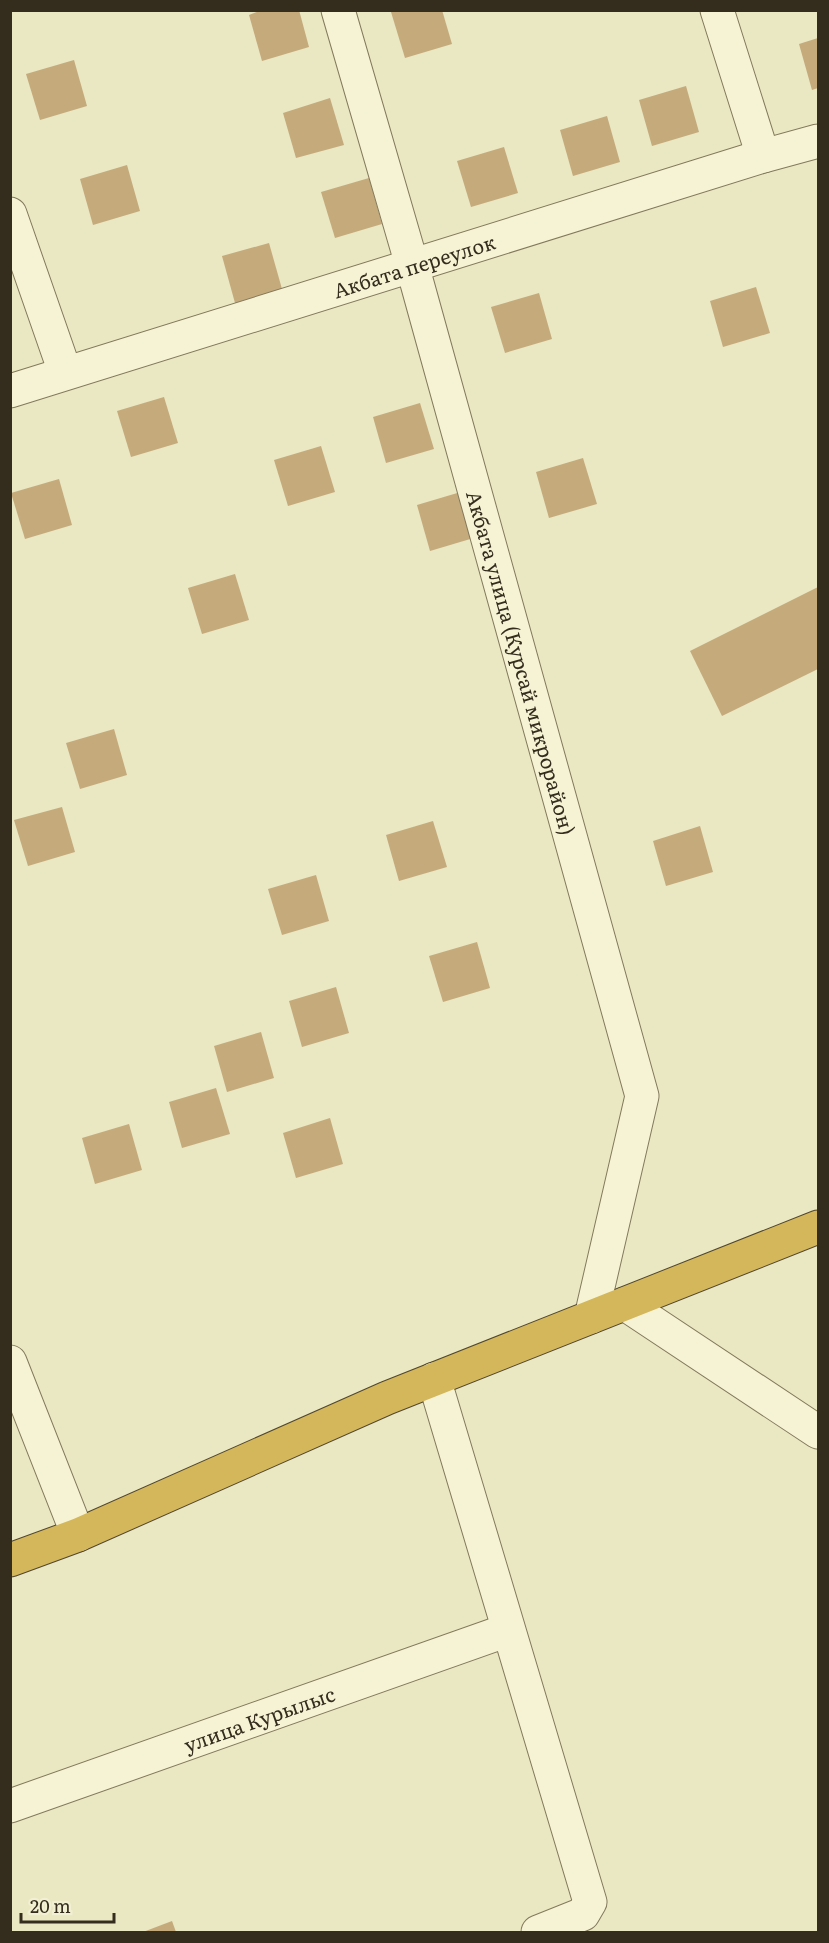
<svg xmlns="http://www.w3.org/2000/svg" width="829" height="1943" font-family="Literata,serif">
	<rect width="100%" height="100%" fill="#eae7c3"/>
	<g fill="#c5aa7c">
		<path d="M262 10H299L309 47 262 61 249 15Z"/>
		<path d="M396 10H442L452 44 405 58 391 12Z"/>
		<path d="M818 38V88L812 90 799 44Z"/>
		<path d="M74 60 87 106 40 120 26 74Z"/>
		<path d="M686 86 699 132 652 146 639 100Z"/>
		<path d="M330 98 344 145 296 158 283 113Z"/>
		<path d="M607 116 620 162 573 176 560 130Z"/>
		<path d="M504 147 518 193 471 207 457 161Z"/>
		<path d="M127 165 140 211 93 225 80 179Z"/>
		<path d="M369 178 382 224 335 238 321 192Z"/>
		<path d="M269 243 282 289 235 303 222 256Z"/>
		<path d="M756 287 770 333 723 347 710 301Z"/>
		<path d="M539 293 552 339 505 353 491 307Z"/>
		<path d="M164 397 178 443 131 457 117 411Z"/>
		<path d="M420 403 434 449 386 463 373 417Z"/>
		<path d="M321 446 335 492 288 506 274 460Z"/>
		<path d="M583 458 597 504 549 518 536 472Z"/>
		<path d="M59 479 72 525 25 539 11 493Z"/>
		<path d="M464 491 477 537 430 551 417 505Z"/>
		<path d="M235 574 249 620 202 634 188 588Z"/>
		<path d="M818 587V669L722 716 690 651Z"/>
		<path d="M114 729 127 775 80 789 66 743Z"/>
		<path d="M62 807 75 852 28 866 14 820Z"/>
		<path d="M433 821 447 867 399 881 386 835Z"/>
		<path d="M700 826 713 872 666 886 653 841Z"/>
		<path d="M316 875 329 921 282 935 268 889Z"/>
		<path d="M477 942 490 988 443 1002 429 956Z"/>
		<path d="M336 987 349 1033 302 1047 289 1001Z"/>
		<path d="M261 1032 274 1078 227 1092 214 1046Z"/>
		<path d="M216 1088 230 1134 182 1148 169 1102Z"/>
		<path d="M330 1118 343 1164 296 1178 283 1133Z"/>
		<path d="M129 1124 142 1170 95 1184 82 1138Z"/>
		<path d="M172 1921 176 1932H143Z"/>
	</g>
	<g fill="none" stroke-linecap="round" stroke-linejoin="round">
		<g stroke="#83795b" stroke-width="35">
			<g id="minor">
				<path id="s1" d="M338 10 412 265 642 1096 591 1317"/>
				<path d="M717 10 763 156"/>
				<path d="M10 214 65 372"/>
				<path id="s2" d="M10 391 763 156 818 141"/>
				<path d="M625 1304 818 1432"/>
				<path d="M10 1362 78 1535"/>
				<path d="M434 1379 590 1902 583 1914 538 1932"/>
				<path id="s3" d="M10 1806 508 1630"/>
			</g>
		</g>
		<g stroke="#51462f" stroke-width="35">
			<path id="highway" d="M10 1560 78 1535 387 1398 818 1227"/>
		</g>
		<use href="#minor" stroke="#f6f3d5" stroke-width="33"/>
		<use href="#highway" stroke="#d3b75a" stroke-width="33"/>
	</g>
	<g text-anchor="middle" dominant-baseline="central" stroke-width="6" stroke-linejoin="round" paint-order="stroke">
		<g font-size="20" fill="#342d1e" stroke="#f2f0d2">
			<text stroke="none"><textPath href="#s2" startOffset="423">Акбата переулок</textPath></text>
			<text stroke="none"><textPath href="#s1" startOffset="678">Акбата улица (Курсай микрорайон)</textPath></text>
			<text stroke="none"><textPath href="#s3" startOffset="264">улица Курылыс</textPath></text>
		</g>
	</g>
	<rect width="829" height="1943" fill="none" stroke="#342d1e" stroke-width="24"/>
	<path d="M21 1913v9h93v-9" fill="none" stroke="#342d1e" stroke-width="3"/>
	<text x="30" y="1913" font-size="18" fill="#342d1e" stroke="#f2f0d2" stroke-width="4.5" paint-order="stroke">20 m</text>
</svg>
